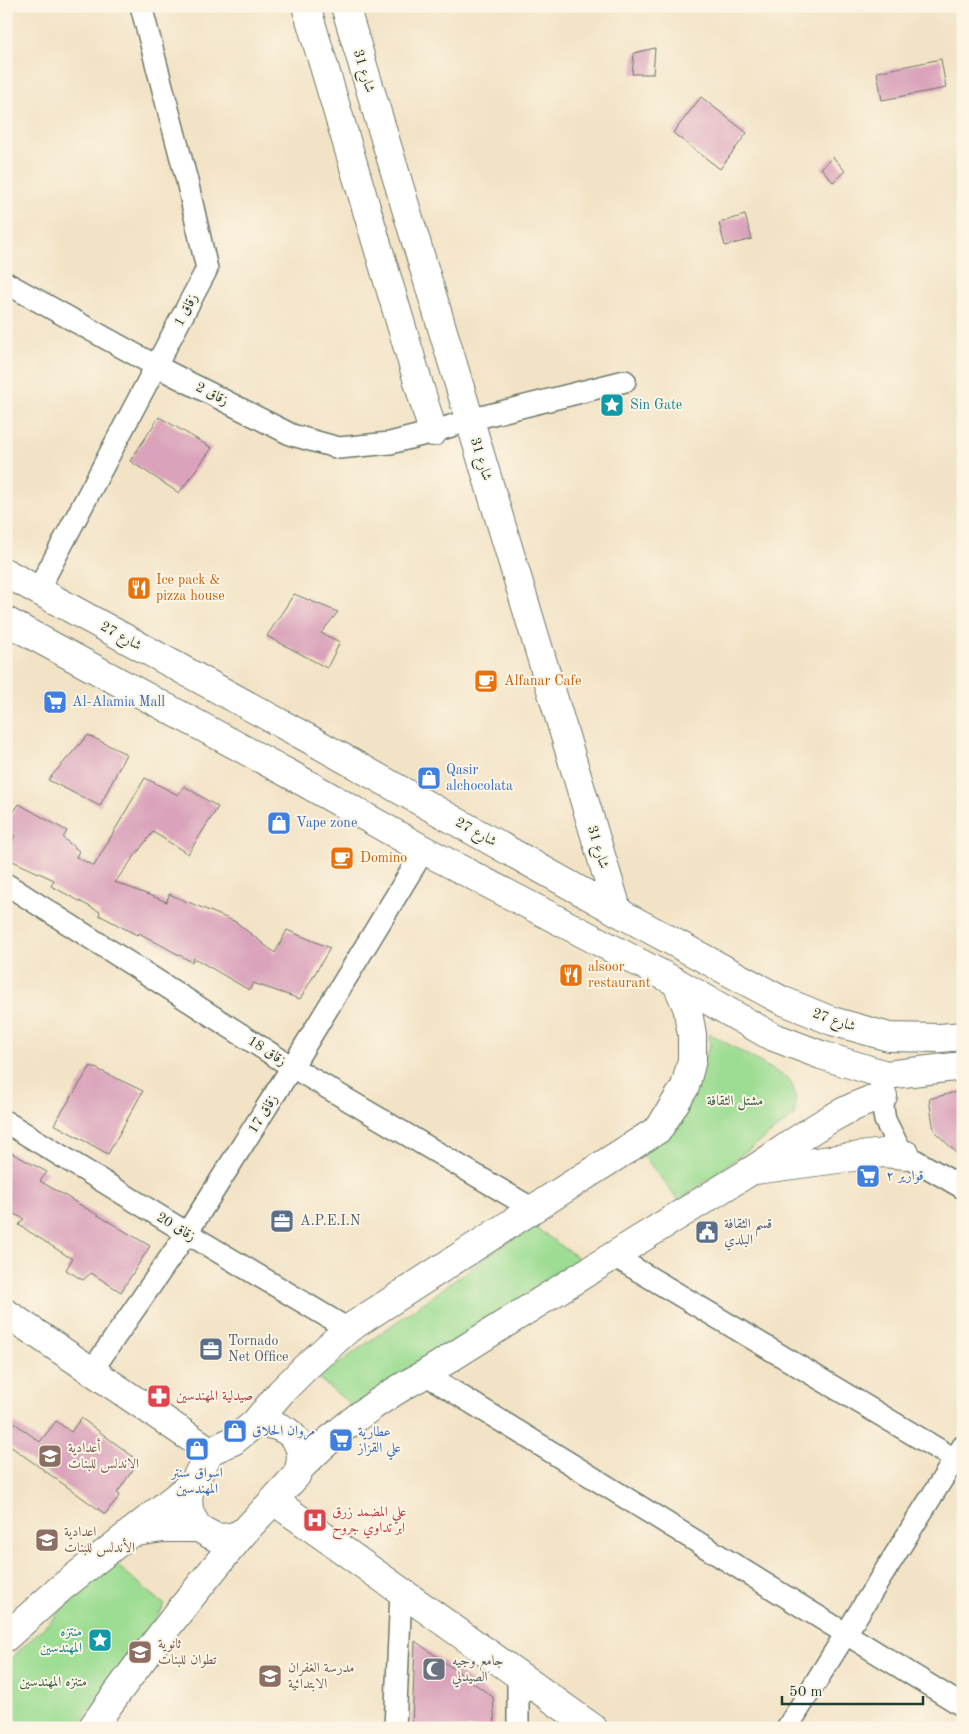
<svg xmlns="http://www.w3.org/2000/svg" width="969" height="1734" font-family="'Old Standard TT',Amiri,serif">
	<rect width="100%" height="100%" fill="#fcf5e5"/>
	<filter id="ink" filterUnits="userSpaceOnUse"><feTurbulence type="fractalNoise" baseFrequency=".02" numOctaves="2"/><feDisplacementMap in="SourceGraphic" scale="10" xChannelSelector="R" yChannelSelector="G"/><feConvolveMatrix kernelMatrix="1 2 1 2 8 2 1 2 1" color-interpolation-filters="sRGB"/></filter>
	<filter id="wash" filterUnits="userSpaceOnUse"><feTurbulence type="fractalNoise" baseFrequency=".0096" numOctaves="4" result="noise"/><feDisplacementMap in="SourceGraphic" scale="20" xChannelSelector="R" yChannelSelector="G"/><feGaussianBlur stdDeviation="1.12" result="paint"/><feColorMatrix in="noise" values="0 0 0 0 0 0 0 0 0 0 0 0 0 0 0 0 0 1.4 0 .05"/><feComposite in="paint" operator="in"/></filter>
	<g filter="url(#wash)">
		<rect width="100%" height="100%" fill="#f3e3c6"/>
		<g fill="#9ddd93" stroke="#5e8d64">
			<path d="M709 1033 789 1079C796 1090 797 1103 794 1116L679 1201 642 1154 670 1131 710 1046Z"/>
			<path d="M532 1225 580 1259 355 1408 318 1378Z"/>
			<path d="M113 1562 165 1605 77 1728H6V1663Z"/>
		</g>
		<g id="blocks">
			<g fill="#daa3bb">
				<path d="M655 48 653 74H632L634 53Z"/>
				<path d="M941 59 946 88 882 100 877 72Z"/>
				<path d="M701 97 747 133 720 169 673 133Z"/>
				<path d="M833 157 845 171 833 182 821 168Z"/>
				<path d="M745 215 752 239 725 246 719 223Z"/>
				<path d="M159 417 212 448 179 493 130 461Z"/>
				<path d="M294 594 338 612 321 633 340 642 327 668 267 636Z"/>
				<path d="M88 735 126 754 100 806 48 780Z"/>
				<path d="M145 778 178 795 184 786 218 807 188 854 153 832 115 882 167 902 169 894 236 922 275 953 287 930 330 948 300 999 253 983 249 990 194 958 192 962 139 933 137 935 99 915 100 912 51 886 54 880 6 858V852L15 836 6 830V823L19 804 67 831 63 838 79 851 76 857 94 866Z"/>
				<path d="M91 1066 143 1091 108 1154 54 1124Z"/>
				<path d="M963 1090V1159L934 1131 929 1099Z"/>
				<path d="M6 1150 47 1172 40 1181 150 1246 121 1292 91 1273 83 1280 66 1270 72 1259 19 1225 24 1219 6 1210Z"/>
				<path d="M81 1418 139 1461 117 1493 120 1495 105 1514 6 1443V1432L13 1422 40 1442 56 1421 71 1432Z"/>
				<path d="M415 1641 493 1697 495 1728H412Z"/>
			</g>
		</g>
	</g>
	<g filter="url(#ink)">
		<use href="#blocks" fill-opacity="0" stroke="#697767" stroke-width="1"/>
		<g fill="none" stroke-linecap="round" stroke-linejoin="round">
			<g stroke="#697767" stroke-width="24">
				<g id="street">
					<path d="M6 283 156 366 292 435 339 448 390 443 433 432 469 420 625 381"/>
					<path d="M38 590 207 269 187 181 141 6"/>
					<path d="M6 884 292 1067 533 1209"/>
					<path d="M884 1082 883 1109 885 1120 897 1144 906 1155 963 1188"/>
					<path d="M6 1122 187 1233 348 1329"/>
					<path d="M612 1255 963 1464"/>
					<path d="M91 1372 187 1233 292 1067 424 850"/>
					<path d="M425 1374 963 1706"/>
					<path d="M395 1728 401 1592"/>
					<path d="M518 1728V1674"/>
					<path d="M787 1728 963 1446"/>
				</g>
			</g>
			<g stroke="#697767" stroke-width="30">
				<g id="secondary">
					<path d="M306 6 433 432"/>
					<path d="M345 6 618 912"/>
					<path d="M755 1170 883 1153 906 1155"/>
					<path d="M6 1313 210 1451"/>
					<path d="M254 1424C286 1420 312 1444 296 1476L245 1531 235 1536 225 1538 215 1537 198 1528 189 1512 188 1494 210 1451 233 1441 254 1424 281 1392 306 1367 348 1329 533 1209 659 1129 685 1087 692 1060V1034L687 1007 676 982"/>
					<path d="M301 1467C338 1429 378 1399 425 1374 531 1307 638 1240 746 1174 790 1147 832 1110 883 1096"/>
					<path d="M274 1501 593 1728"/>
					<path d="M130 1533 163 1528H198"/>
					<path d="M6 1637 61 1588 191 1485"/>
					<path d="M92 1728C140 1660 191 1595 245 1531"/>
				</g>
			</g>
			<g stroke="#697767" stroke-width="30">
				<g id="primary">
					<path d="M6 573 311 740 618 912 781 1000 832 1021 889 1037 940 1038 963 1036"/>
					<path d="M6 621 293 776 424 850 676 982 771 1036 821 1055 886 1075 963 1066"/>
				</g>
			</g>
			<use href="#street" stroke="#fff" stroke-width="21"/>
			<use href="#secondary" stroke="#fff" stroke-width="28"/>
			<use href="#primary" stroke="#fff" stroke-width="28"/>
		</g>
	</g>
	<defs>
		<g id="sight-square" transform="scale(1.25)"><rect x="-9" y="-9" width="18" height="18" rx="4" fill="#0f9aa8" stroke="#fcf5e5"/><path d="M0-6L1.8-2.2L6-1.7L2.9 1.2L3.7 5.4L0 3.3L-3.7 5.4L-2.9 1.2L-6-1.7L-1.8-2.2Z" fill="#fff"/></g>
		<g id="restaurant-square" transform="scale(1.25)"><rect x="-9" y="-9" width="18" height="18" rx="4" fill="#e8710a" stroke="#fcf5e5"/><path d="M-5-6h1v4h1v-4h1v4h1v-4h1v5L-1.5 .5V6h-2V.5L-5-1ZM5-6V6H3V1.5H1.5Q1.5-4 5-6Z" fill="#fff"/></g>
		<g id="cafe-square" transform="scale(1.25)"><rect x="-9" y="-9" width="18" height="18" rx="4" fill="#e8710a" stroke="#fcf5e5"/><path d="M-5.5-4.5H6V0H3Q3 3.5 0 3.5H-2.5Q-5.5 3.5-5.5 0ZM3-3.2v2h1.7v-2ZM-6 4.5H4V6H-6Z" fill="#fff"/></g>
		<g id="supermarket-square" transform="scale(1.25)"><rect x="-9" y="-9" width="18" height="18" rx="4" fill="#3f7fe0" stroke="#fcf5e5"/><path d="M-6-5.5h2.5l.6 2H6L4.5 2H-2.5L-4.4-4H-6ZM-1.5 3.2a1.3 1.3 0 1 0 .1 0ZM3 3.2a1.3 1.3 0 1 0 .1 0Z" fill="#fff"/></g>
		<g id="shop-square" transform="scale(1.25)"><rect x="-9" y="-9" width="18" height="18" rx="4" fill="#3f7fe0" stroke="#fcf5e5"/><path d="M-5-2.5h2.3a2.7 3.5 0 0 1 5.4 0H5L5.5 6h-11ZM-1.5-2.5h3a1.5 2.3 0 0 0-3 0Z" fill="#fff"/></g>
		<g id="office-square" transform="scale(1.25)"><rect x="-9" y="-9" width="18" height="18" rx="4" fill="#5c6f8a" stroke="#fcf5e5"/><path d="M-6-3h4V-5.5h4V-3h4V5H-6ZM-1-4.5V-3h2v-1.5ZM-6 0V1H6V0Z" fill="#fff"/></g>
		<g id="civic-square" transform="scale(1.25)"><rect x="-9" y="-9" width="18" height="18" rx="4" fill="#5c6f8a" stroke="#fcf5e5"/><path d="M-.6-6.5H3V-4.5H.6V-3L4-1V1h2V6H-6V1h2V-1L-.6-3ZM-1.2 2.5V6h2.4V2.5Z" fill="#fff"/></g>
		<g id="pharmacy-square" transform="scale(1.25)"><rect x="-9" y="-9" width="18" height="18" rx="4" fill="#e0444e" stroke="#fcf5e5"/><path d="M-2-6h4v4h4v4h-4v4h-4v-4h-4v-4h4Z" fill="#fff"/></g>
		<g id="school-square" transform="scale(1.25)"><rect x="-9" y="-9" width="18" height="18" rx="4" fill="#8d6e63" stroke="#fcf5e5"/><path d="M0-5L7-2L0 1L-7-2ZM-4 1L0 2.5L4 1V4Q0 6-4 4Z" fill="#fff"/></g>
		<g id="hospital-square" transform="scale(1.25)"><rect x="-9" y="-9" width="18" height="18" rx="4" fill="#e0444e" stroke="#fcf5e5"/><path d="M-5-5h3v3.5h4V-5h3V5h-3V1.5h-4V5h-3Z" fill="#fff"/></g>
		<g id="mosque-square" transform="scale(1.25)"><rect x="-9" y="-9" width="18" height="18" rx="4" fill="#6b7280" stroke="#fcf5e5"/><path d="M3.5-4.9A6 6 0 1 0 3.5 4.9A5 5 0 1 1 3.5-4.9Z" fill="#fff"/></g>
	</defs>
	<g fill-rule="evenodd">
		<use href="#sight-square" x="612" y="405"/>
		<use href="#restaurant-square" x="139" y="588"/>
		<use href="#cafe-square" x="486" y="681"/>
		<use href="#supermarket-square" x="55" y="702"/>
		<use href="#shop-square" x="429" y="778"/>
		<use href="#shop-square" x="279" y="823"/>
		<use href="#cafe-square" x="342" y="858"/>
		<use href="#restaurant-square" x="571" y="975"/>
		<use href="#supermarket-square" x="868" y="1176"/>
		<use href="#office-square" x="282" y="1221"/>
		<use href="#civic-square" x="707" y="1232"/>
		<use href="#office-square" x="211" y="1349"/>
		<use href="#pharmacy-square" x="159" y="1396"/>
		<use href="#shop-square" x="235" y="1431"/>
		<use href="#supermarket-square" x="341" y="1440"/>
		<use href="#shop-square" x="197" y="1449"/>
		<use href="#school-square" x="50" y="1456"/>
		<use href="#hospital-square" x="315" y="1520"/>
		<use href="#school-square" x="47" y="1540"/>
		<use href="#sight-square" x="100" y="1640"/>
		<use href="#school-square" x="140" y="1652"/>
		<use href="#mosque-square" x="434" y="1669"/>
		<use href="#school-square" x="270" y="1676"/>
	</g>
	<g text-anchor="middle" dominant-baseline="central" stroke-width="4" stroke-linejoin="round" paint-order="stroke">
		<g font-size="14" fill="#1f3d34" stroke="#fcf5e5">
			<text transform="translate(364 71) rotate(73)">شارع 31</text>
			<text transform="translate(186 310) rotate(-62)">زقاق 1</text>
			<text transform="translate(212 394) rotate(27)">زقاق 2</text>
			<text transform="translate(481 459) rotate(73)">شارع 31</text>
			<text transform="translate(121 636) rotate(29)">شارع 27</text>
			<text transform="translate(476 832) rotate(29)">شارع 27</text>
			<text transform="translate(598 847) rotate(73)">شارع 31</text>
			<text transform="translate(834 1020) rotate(19)">شارع 27</text>
			<text transform="translate(267 1051) rotate(33)">زقاق 18</text>
			<text transform="translate(263 1114) rotate(-58)">زقاق 17</text>
			<text transform="translate(176 1227) rotate(31)">زقاق 20</text>
		</g>
		<g font-size="14" fill="#0d838f" stroke="#fcf5e5" text-anchor="start">
			<text x="630" y="405">Sin Gate</text>
			<text x="82" y="1632" text-anchor="end">منتزه<tspan x="82" dy="16">المهندسين</tspan></text>
		</g>
		<g font-size="14" fill="#c56008" stroke="#fcf5e5" text-anchor="start">
			<text x="156" y="580">Ice pack &amp;<tspan x="156" dy="16">pizza house</tspan></text>
			<text x="504" y="681">Alfanar Cafe</text>
			<text x="360" y="858">Domino</text>
			<text x="588" y="967">alsoor<tspan x="588" dy="16">restaurant</tspan></text>
		</g>
		<g font-size="14" fill="#366cbe" stroke="#fcf5e5" text-anchor="start">
			<text x="72" y="702">Al-Alamia Mall</text>
			<text x="446" y="770">Qasir<tspan x="446" dy="16">alchocolata</tspan></text>
			<text x="296" y="823">Vape zone</text>
			<text x="886" y="1176">قوارير ٢</text>
			<text x="252" y="1431">مروان الحلاق</text>
			<text x="358" y="1432">عطارية<tspan x="358" dy="16">علي القزاز</tspan></text>
			<text x="197" y="1473" text-anchor="middle">اسواق سنتر<tspan x="197" dy="16">المهندسين</tspan></text>
		</g>
		<g font-size="14" fill="#385d47" stroke="#fcf5e5">
			<text x="735" y="1101">مشتل الثقافة</text>
			<text x="53" y="1682">متنزه المهندسين</text>
		</g>
		<g font-size="14" fill="#4e5e75" stroke="#fcf5e5" text-anchor="start">
			<text x="300" y="1221">A.P.E.I.N</text>
			<text x="724" y="1224">قسم الثقافة<tspan x="724" dy="16">البلدي</tspan></text>
			<text x="228" y="1341">Tornado<tspan x="228" dy="16">Net Office</tspan></text>
		</g>
		<g font-size="14" fill="#be3a42" stroke="#fcf5e5" text-anchor="start">
			<text x="176" y="1396">صيدلية المهندسين</text>
			<text x="332" y="1512">علي المضمد زرق<tspan x="332" dy="16">ابر تداوي جروح</tspan></text>
		</g>
		<g font-size="14" fill="#785e54" stroke="#fcf5e5" text-anchor="start">
			<text x="68" y="1448">أعدادية<tspan x="68" dy="16">الاندلس للبنات</tspan></text>
			<text x="64" y="1532">اعدادية<tspan x="64" dy="16">الأندلس للبنات</tspan></text>
			<text x="158" y="1644">ثانوية<tspan x="158" dy="16">تطوان للبنات</tspan></text>
			<text x="288" y="1668">مدرسة الغفران<tspan x="288" dy="16">الابتدائية</tspan></text>
		</g>
		<g font-size="14" fill="#5b616d" stroke="#fcf5e5" text-anchor="start">
			<text x="452" y="1661">جامع وجيه<tspan x="452" dy="16">الصيدلي</tspan></text>
		</g>
	</g>
	<rect width="969" height="1734" fill="none" stroke="#fcf5e5" stroke-width="25"/>
	<path d="M782 1696v8h141v-8" fill="none" stroke="#1f3d34" stroke-width="2.5"/>
	<text x="789" y="1696" font-size="15" fill="#1f3d34" stroke="#fcf5e5" stroke-width="4" paint-order="stroke">50 m</text>
</svg>
